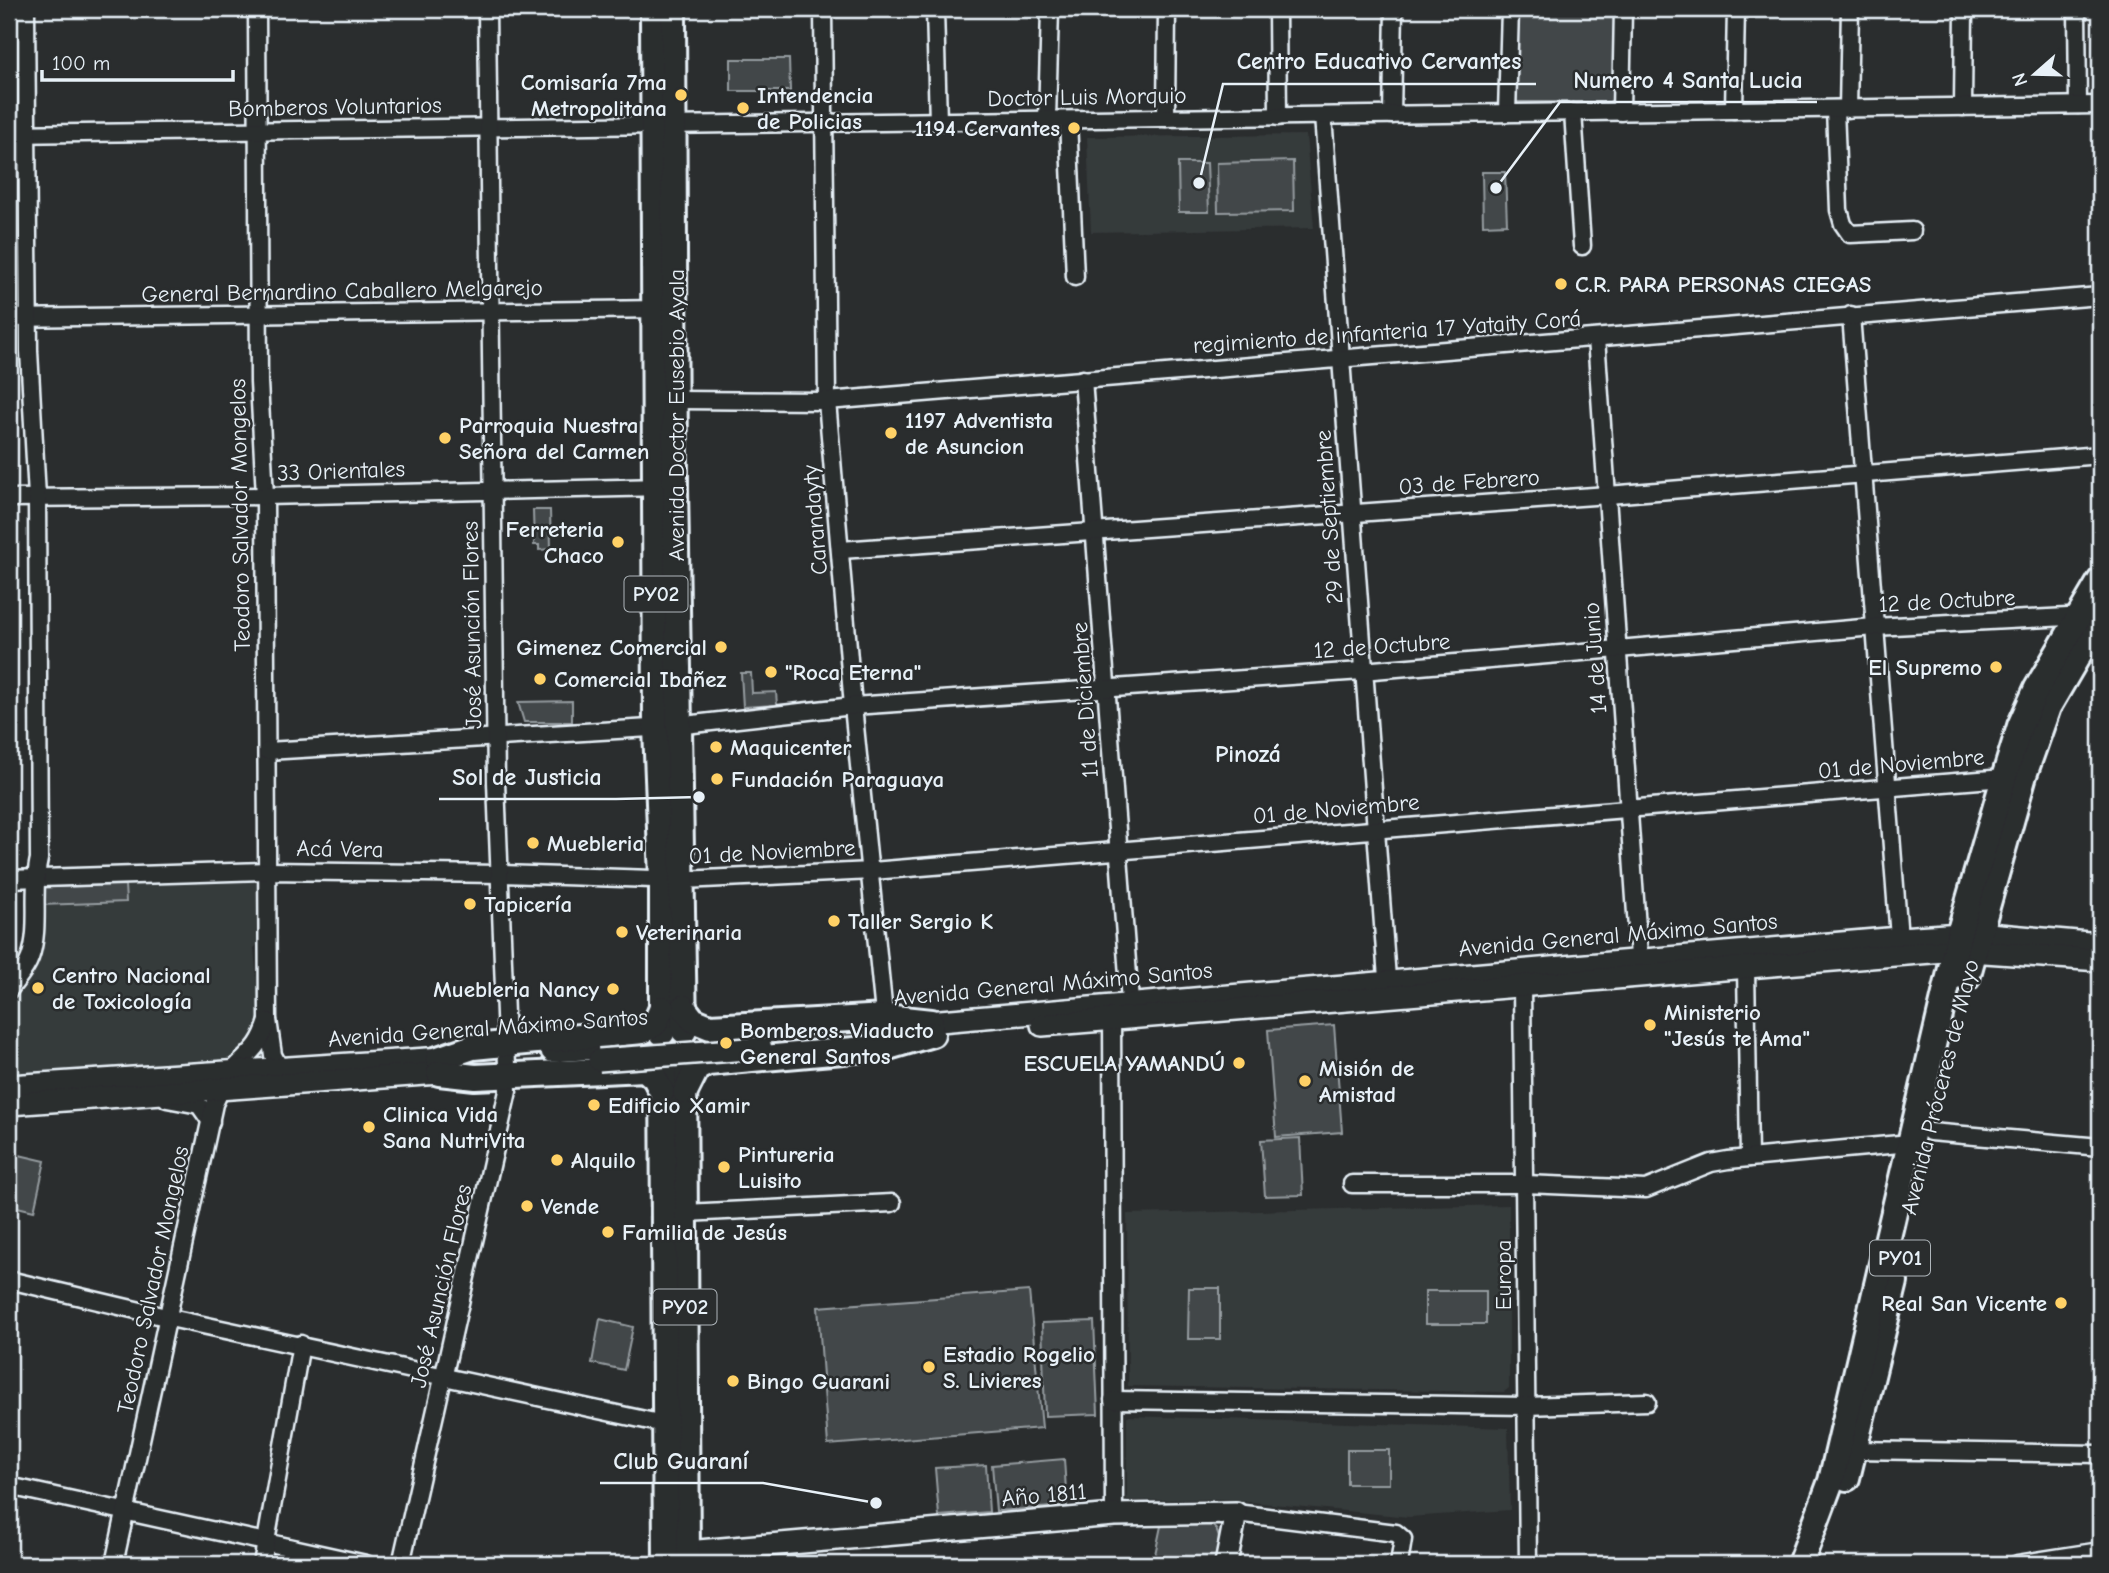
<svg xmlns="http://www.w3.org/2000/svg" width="2109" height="1573" font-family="'Comic Neue',sans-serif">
	<rect width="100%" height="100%" fill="#2a2d2e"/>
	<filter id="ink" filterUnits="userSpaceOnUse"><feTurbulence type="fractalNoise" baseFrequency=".0143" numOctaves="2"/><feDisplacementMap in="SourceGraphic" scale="14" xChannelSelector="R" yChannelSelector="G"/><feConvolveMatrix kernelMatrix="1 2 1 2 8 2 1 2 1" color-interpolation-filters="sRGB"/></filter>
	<g filter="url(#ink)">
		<g fill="#363a3b">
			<path d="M1306 135 1314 228 1091 232 1087 137Z"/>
			<path d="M256 881 259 885 260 942 254 948 261 1026 252 1044 228 1060 9 1080V1003L28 974 40 905 125 902V885Z"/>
			<path d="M1509 1205V1388L1504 1392 1128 1386 1127 1214Z"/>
			<path d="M1127 1416 1508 1428 1510 1510 1409 1517 1220 1499 1127 1501Z"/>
		</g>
		<g fill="#424648" stroke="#959ca0" stroke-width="2">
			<path d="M1514 9H1616L1614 99 1609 102H1514Z"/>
			<path d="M731 59H789L790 91H731Z"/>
			<path d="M1293 161 1294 211 1218 212 1217 163Z"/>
			<path d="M1178 163H1207L1209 212H1179Z"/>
			<path d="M1482 172H1505L1507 224 1483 225Z"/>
			<path d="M533 510H550L551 549 539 550V545H534Z"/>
			<path d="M741 673H751L752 693 776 692 777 705 743 707Z"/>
			<path d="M572 701V722H524L518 702Z"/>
			<path d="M125 885 126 902 40 905 43 887Z"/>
			<path d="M1334 1025 1342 1132 1276 1137 1268 1030Z"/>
			<path d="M1300 1138 1303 1195 1265 1196 1261 1140Z"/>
			<path d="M15 1154 45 1161 34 1211 9 1205V1182Z"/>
			<path d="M1189 1288H1220V1339H1188Z"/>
			<path d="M1029 1291 1042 1428 828 1445 818 1307Z"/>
			<rect x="1425" y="1291" width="61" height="33"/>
			<path d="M600 1319 633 1327 624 1370 592 1363Z"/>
			<path d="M1094 1321 1098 1414 1045 1416 1042 1323Z"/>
			<rect x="1347" y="1450" width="42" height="34"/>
			<path d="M1064 1459 1067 1506 996 1511 992 1465Z"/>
			<path d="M986 1465 989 1512 939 1516 935 1468Z"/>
			<path d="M1203 1522C1225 1526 1219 1547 1216 1564H1153L1161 1526Z"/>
		</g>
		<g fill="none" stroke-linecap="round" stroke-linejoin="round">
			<g stroke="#e8f1f8" stroke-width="21">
				<g id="minor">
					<path d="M257 9 259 382 265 496 268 1020 273 1055 284 1075"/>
					<path d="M823 9 827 401 853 706 885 1024"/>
					<path d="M935 9 938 122"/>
					<path d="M1277 9 1278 117"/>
					<path d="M2077 9 2078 105"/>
					<path d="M1963 107 1964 9"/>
					<path d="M1835 109 1839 210 1843 224 1850 234 1912 231"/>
					<path d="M1848 109 1850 9"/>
					<path d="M1734 110 1736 9"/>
					<path d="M1573 112 1582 246"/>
					<path d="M1621 112 1623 9"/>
					<path d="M1507 113 1510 9"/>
					<path d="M1392 115 1394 9"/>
					<path d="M1323 116 1388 992"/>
					<path d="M1166 118 1167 9"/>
					<path d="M1047 120 1050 9"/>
					<path d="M1068 120 1075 277"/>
					<path d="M9 134 2100 105"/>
					<path d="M1851 315 1899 938"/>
					<path d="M9 318 661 309"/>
					<path d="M1596 338 1640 971"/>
					<path d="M1083 379 1131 1015"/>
					<path d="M677 400 827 401 2100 296"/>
					<path d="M9 498 265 496 664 487"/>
					<path d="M841 550 1608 495 2100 455"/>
					<path d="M267 751 667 727 853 706 1362 671 1874 627 2087 616"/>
					<path d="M9 879 267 871 502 874 683 880 872 871 2004 778"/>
					<path d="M1746 967 1749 1158"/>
					<path d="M1522 985 1528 1564"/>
					<path d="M9 990C16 980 26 970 30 958 41 927 31 891 39 859L37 497 29 351 26 9"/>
					<path d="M1112 1010 1114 1515"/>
					<path d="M167 1099 199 1105 211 1122"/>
					<path d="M1930 1132 2100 1147"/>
					<path d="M1352 1184H1525L1646 1189 1711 1163 1728 1160 1910 1143"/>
					<path d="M685 1213 892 1203"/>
					<path d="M9 1280 170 1318 673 1426"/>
					<path d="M1113 1400 1526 1406 1647 1402"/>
					<path d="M1855 1450 2100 1454"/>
					<path d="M9 1486 366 1564"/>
					<path d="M1236 1513 1396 1533 1403 1539 1399 1564"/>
					<path d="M114 1564 214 1104C219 1093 225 1080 233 1070 251 1051 259 1049 268 1021"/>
					<path d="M262 1564 301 1344"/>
					<path d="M401 1564 508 1091 496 782 487 9"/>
					<path d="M2017 1564 2100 1551"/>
				</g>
			</g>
			<g stroke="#e8f1f8" stroke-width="26">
				<g id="major">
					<path d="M917 1023 1899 938 1977 933 2100 944"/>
					<path d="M1042 1025 1956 950 2100 960"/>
					<path d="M552 1051 598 1048"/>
					<path d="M9 1086 443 1058"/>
					<path d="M9 1104 453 1072"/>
					<path d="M687 1552 1114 1515 1236 1513 1226 1564"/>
				</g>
			</g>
			<g stroke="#e8f1f8" stroke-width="30">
				<g id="highway">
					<path d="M653 9 656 728 662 878V1033"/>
					<path d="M673 9 675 487 684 1031"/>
					<path d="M1967 978 2024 775 2048 707 2100 618"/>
					<path d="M683 1007 693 1020 710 1027 885 1017 931 1022"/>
					<path d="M438 1059 473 1047 643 1031 655 1024 662 1008"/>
					<path d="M684 1061 687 1564"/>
					<path d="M663 1063 666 1564"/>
					<path d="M439 1073 475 1077 645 1069 655 1078 662 1092"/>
					<path d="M685 1092 697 1068 708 1063 888 1047 932 1034"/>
					<path d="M1847 1478 1895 1282"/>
					<path d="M1800 1564 1831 1481 1959 934 2004 778 2020 726 2037 688 2100 581"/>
				</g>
			</g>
			<use href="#minor" stroke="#2a2d2e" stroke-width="16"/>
			<use href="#major" stroke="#2a2d2e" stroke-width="21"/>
			<use href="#highway" stroke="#2a2d2e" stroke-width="24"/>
			<g stroke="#e8f1f8" stroke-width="26" stroke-linecap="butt">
				<path id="major-bridge" d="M599 1060 761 1048"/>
			</g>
			<use href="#major-bridge" stroke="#2a2d2e" stroke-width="21"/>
		</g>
	</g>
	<g fill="#ffd166" stroke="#2a2d2e" stroke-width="2.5">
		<circle cx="681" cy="95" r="7"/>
		<circle cx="743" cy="108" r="7"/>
		<circle cx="1074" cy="128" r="7"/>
		<circle cx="1561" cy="284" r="7"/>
		<circle cx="891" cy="433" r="7"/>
		<circle cx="445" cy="438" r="7"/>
		<circle cx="618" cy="542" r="7"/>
		<circle cx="721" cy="647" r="7"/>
		<circle cx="1996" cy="667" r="7"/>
		<circle cx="771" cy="672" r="7"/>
		<circle cx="540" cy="679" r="7"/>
		<circle cx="716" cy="747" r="7"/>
		<circle cx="717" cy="779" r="7"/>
		<circle cx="533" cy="843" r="7"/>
		<circle cx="470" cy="904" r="7"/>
		<circle cx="834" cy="921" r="7"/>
		<circle cx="622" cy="932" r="7"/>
		<circle cx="38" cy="988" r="7"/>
		<circle cx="613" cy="989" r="7"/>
		<circle cx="1650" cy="1025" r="7"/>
		<circle cx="726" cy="1043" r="7"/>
		<circle cx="1239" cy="1063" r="7"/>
		<circle cx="1305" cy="1081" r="7"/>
		<circle cx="594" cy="1105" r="7"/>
		<circle cx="369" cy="1127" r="7"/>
		<circle cx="557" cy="1160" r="7"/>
		<circle cx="724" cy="1167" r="7"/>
		<circle cx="527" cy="1206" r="7"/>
		<circle cx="608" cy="1232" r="7"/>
		<circle cx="2061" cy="1303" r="7"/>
		<circle cx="929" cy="1367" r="7"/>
		<circle cx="733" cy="1381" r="7"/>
	</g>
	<g text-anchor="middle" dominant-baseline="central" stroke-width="5" stroke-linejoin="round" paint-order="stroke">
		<g fill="#2a2d2e" stroke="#afb6bb" stroke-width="2">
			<rect x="624.5" y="576.5" width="63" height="35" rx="5"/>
			<rect x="1870" y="1240.5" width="60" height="35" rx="5"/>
			<rect x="653.5" y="1289.5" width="63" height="35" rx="5"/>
		</g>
		<g font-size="21" font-weight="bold" fill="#e8f1f8">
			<text x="656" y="594">PY02</text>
			<text x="1900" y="1258">PY01</text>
			<text x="685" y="1307">PY02</text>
		</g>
		<g font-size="23" font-weight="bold" fill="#e8f1f8" stroke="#2a2d2e" text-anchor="start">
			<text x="667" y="82" text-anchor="end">Comisaría 7ma<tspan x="667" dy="26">Metropolitana</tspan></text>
			<text x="757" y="95">Intendencia<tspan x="757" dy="26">de Policias</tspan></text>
			<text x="1060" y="128" text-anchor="end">1194 Cervantes</text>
			<text x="1575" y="284">C.R. PARA PERSONAS CIEGAS</text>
			<text x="905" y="420">1197 Adventista<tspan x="905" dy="26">de Asuncion</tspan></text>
			<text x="459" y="425">Parroquia Nuestra<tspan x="459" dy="26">Señora del Carmen</tspan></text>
			<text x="604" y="529" text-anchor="end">Ferreteria<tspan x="604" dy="26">Chaco</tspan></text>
			<text x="707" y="647" text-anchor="end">Gimenez Comercial</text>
			<text x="1982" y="667" text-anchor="end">El Supremo</text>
			<text x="785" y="672">"Roca Eterna"</text>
			<text x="554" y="679">Comercial Ibañez</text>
			<text x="730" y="747">Maquicenter</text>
			<text x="731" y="779">Fundación Paraguaya</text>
			<text x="547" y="843">Muebleria</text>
			<text x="484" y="904">Tapicería</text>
			<text x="848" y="921">Taller Sergio K</text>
			<text x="636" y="932">Veterinaria</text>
			<text x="52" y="975">Centro Nacional<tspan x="52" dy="26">de Toxicología</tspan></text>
			<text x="599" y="989" text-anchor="end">Muebleria Nancy</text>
			<text x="1664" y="1012">Ministerio<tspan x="1664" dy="26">"Jesús te Ama"</tspan></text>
			<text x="740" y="1030">Bomberos. Viaducto<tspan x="740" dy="26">General Santos</tspan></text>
			<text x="1225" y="1063" text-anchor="end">ESCUELA YAMANDÚ</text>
			<text x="1319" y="1068">Misión de<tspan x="1319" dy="26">Amistad</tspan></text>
			<text x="608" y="1105">Edificio Xamir</text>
			<text x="383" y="1114">Clinica Vida<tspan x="383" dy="26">Sana NutriVita</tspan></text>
			<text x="738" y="1154">Pintureria<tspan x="738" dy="26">Luisito</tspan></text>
			<text x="571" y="1160">Alquilo</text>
			<text x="541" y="1206">Vende</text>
			<text x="622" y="1232">Familia de Jesús</text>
			<text x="2047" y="1303" text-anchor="end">Real San Vicente</text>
			<text x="943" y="1354">Estadio Rogelio<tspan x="943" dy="26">S. Livieres</tspan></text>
			<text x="747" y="1381">Bingo Guarani</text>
		</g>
		<g font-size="23" fill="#e8f1f8" stroke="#2a2d2e">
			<text transform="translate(1087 97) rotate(-1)">Doctor Luis Morquio</text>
			<text transform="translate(335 107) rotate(-1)">Bomberos Voluntarios</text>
			<text transform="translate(342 291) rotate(-1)">General Bernardino Caballero Melgarejo</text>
			<text transform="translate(1387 332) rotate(-4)">regimiento de infanteria 17 Yataity Corá</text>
			<text transform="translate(676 415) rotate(-90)">Avenida Doctor Eusebio Ayala</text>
			<text transform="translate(341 471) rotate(-2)">33 Orientales</text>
			<text transform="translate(1469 482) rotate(-4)">03 de Febrero</text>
			<text transform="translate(240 515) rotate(-91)">Teodoro Salvador Mongelos</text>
			<text transform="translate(1329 517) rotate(-94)">29 de Septiembre</text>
			<text transform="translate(815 520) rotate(-95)">Carandayty</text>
			<text transform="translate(1947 601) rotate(-3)">12 de Octubre</text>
			<text transform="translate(472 625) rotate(-91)">José Asunción Flores</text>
			<text transform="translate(1382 646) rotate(-4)">12 de Octubre</text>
			<text transform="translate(1595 658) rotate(-94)">14 de Junio</text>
			<text transform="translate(1085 700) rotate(-94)">11 de Diciembre</text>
			<text transform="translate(1901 764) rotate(-5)">01 de Noviembre</text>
			<text transform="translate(1336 809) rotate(-5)">01 de Noviembre</text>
			<text transform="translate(340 849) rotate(1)">Acá Vera</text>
			<text transform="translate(772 852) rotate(-3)">01 de Noviembre</text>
			<text transform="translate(1618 935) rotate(-5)">Avenida General Máximo Santos</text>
			<text transform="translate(1053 984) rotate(-5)">Avenida General Máximo Santos</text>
			<text transform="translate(488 1028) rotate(-4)">Avenida General Máximo Santos</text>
			<text transform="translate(1940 1087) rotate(-76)">Avenida Próceres de Mayo</text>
			<text transform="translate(1503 1275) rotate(-90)">Europa</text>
			<text transform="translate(153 1280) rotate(-78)">Teodoro Salvador Mongelos</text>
			<text transform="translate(441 1286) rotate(-77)">José Asunción Flores</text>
			<text transform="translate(1044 1495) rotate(-5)">Año 1811</text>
		</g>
		<g font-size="24" font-weight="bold" fill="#e8f1f8" stroke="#2a2d2e">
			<text x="1248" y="754">Pinozá</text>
		</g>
	</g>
	<path fill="none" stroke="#e8f1f8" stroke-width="2.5" d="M1199 183L1223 84H1536M1496 188L1560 102H1817M699 797L616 799H439M876 1503L763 1483H600"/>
	<g fill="#e8f1f8" stroke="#2a2d2e" stroke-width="2.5">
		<circle cx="1199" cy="183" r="7"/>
		<circle cx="1496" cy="188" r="7"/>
		<circle cx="699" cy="797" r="7"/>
		<circle cx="876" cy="1503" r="7"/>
	</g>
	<g font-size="24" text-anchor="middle" font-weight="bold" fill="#e8f1f8" stroke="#2a2d2e" stroke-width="5" stroke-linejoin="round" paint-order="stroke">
		<text x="1379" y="69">Centro Educativo Cervantes</text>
		<text x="1688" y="88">Numero 4 Santa Lucia</text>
		<text x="527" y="785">Sol de Justicia</text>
		<text x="681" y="1469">Club Guaraní</text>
	</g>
	<rect width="2109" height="1573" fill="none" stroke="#2a2d2e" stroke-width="35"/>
	<rect x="18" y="18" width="2074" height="1538" fill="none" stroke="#e8f1f8" stroke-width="2.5" filter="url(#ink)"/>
	<g transform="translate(2035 74) rotate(250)" stroke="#2a2d2e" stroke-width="5" paint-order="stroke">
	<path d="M0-5L12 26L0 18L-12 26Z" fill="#e8f1f8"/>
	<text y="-10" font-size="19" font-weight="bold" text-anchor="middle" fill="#e8f1f8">N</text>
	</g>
	<path d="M42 70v10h191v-10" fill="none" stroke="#e8f1f8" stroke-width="3.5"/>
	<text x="52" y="70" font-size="21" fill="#e8f1f8" stroke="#2a2d2e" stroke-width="5" paint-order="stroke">100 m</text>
</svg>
